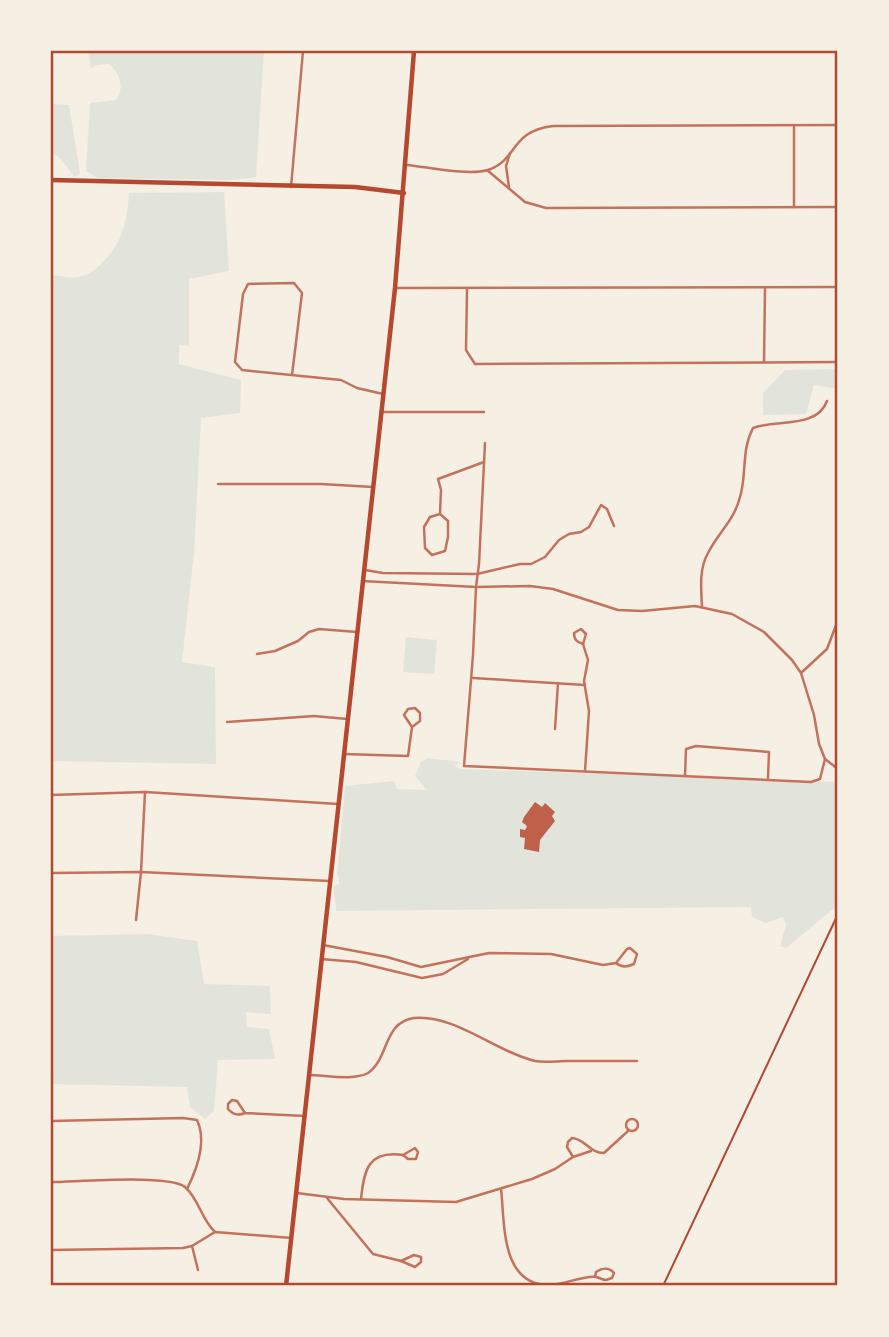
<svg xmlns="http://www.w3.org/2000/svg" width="889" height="1337" font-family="Inter,sans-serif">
	<rect width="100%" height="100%" fill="#f6efe4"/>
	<g fill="#e2e4dc">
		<path d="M88 51H264L256 177 234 180 98 178 86 171 90 103 116 100C125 87 120 74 109 64L97 65 91 68Z"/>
		<path d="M51 104 69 105 80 173 75 177C66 167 63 158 51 152Z"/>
		<path d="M224 192 229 271 189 279V346L179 345V364L241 380 240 413 201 418 194 553 182 662 215 667 216 764 51 761V275C59 275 70 279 78 277 89 275 94 271 102 263 123 242 127 222 129 193Z"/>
		<path d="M838 369V389L814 385 806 414 763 415V393L785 370Z"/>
		<path d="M406 637 437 640 434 674 403 672Z"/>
		<path d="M428 758 460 762 459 764 454 765 461 769 838 782V905L786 948 780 946 786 925 783 917 766 923 752 917 751 907 336 911C337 901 332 895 334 886L339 884V877L337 876 345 786 394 781 397 789 427 790 415 776 421 762Z"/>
		<path d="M148 934 197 941 204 984 270 986 271 1014 246 1012 247 1027 269 1029 275 1059 218 1060 214 1111 205 1119 190 1107 187 1087 51 1084V936Z"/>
	</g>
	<path fill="#bf614a" d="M535 802 542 807 545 803 555 812 552 816 555 821 540 840 539 852 524 849 525 838 520 837V829L525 830 527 826 522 822 524 817Z"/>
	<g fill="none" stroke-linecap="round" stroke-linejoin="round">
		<path stroke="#b5482f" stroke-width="2" d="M663 1286 838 914"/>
		<g stroke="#c5725c" stroke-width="2.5">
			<path d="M407 165C428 167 468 176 488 170 518 160 510 131 553 126L838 125"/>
			<path d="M487 170 525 202 546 208 838 207"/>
			<path d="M291 187 303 51"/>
			<path d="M509 187 506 166 510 153"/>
			<path d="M794 207V127"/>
			<path d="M395 288 838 287"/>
			<path d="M467 289 466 350 475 364 838 362"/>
			<path d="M764 362 765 289"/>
			<path d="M292 375 302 293 294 283 248 284 243 294 235 362 242 370 341 380 357 388 383 394"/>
			<path d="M381 412H484"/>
			<path d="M218 484H321L373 487"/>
			<path d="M440 514 430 517 424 527 425 548 432 555 445 551 448 537V521L440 514 441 490 438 479 484 462"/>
			<path d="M365 570 383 573 477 574 520 564H531L545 557 559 540 569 534 581 532 589 527 601 505 607 509 614 526"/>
			<path d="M362 581 476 587 530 586 553 589 618 610 642 611 695 606 732 614 764 632 792 660 801 673 814 715 819 744 825 759 820 779 811 782 464 766 473 655 476 587 479 564 485 443"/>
			<path d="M702 606C701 588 699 569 708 553 719 531 733 523 740 497 747 474 741 451 753 428 776 419 817 429 827 401"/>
			<path d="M581 629 586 634 583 644C577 642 574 640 574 633Z"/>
			<path d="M583 644 588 660 584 681 589 711 585 771"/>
			<path d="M257 654 275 651 298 641 309 632 319 629 357 632"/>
			<path d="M801 673 827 649 838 620"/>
			<path d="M473 678 585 685"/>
			<path d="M227 722 314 716 347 719"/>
			<path d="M555 729 558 683"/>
			<path d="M344 754 408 756 412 727 420 721V713L415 708 408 709 404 715 412 727"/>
			<path d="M825 759 838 769"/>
			<path d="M685 776 686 749 696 746 769 752 768 778"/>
			<path d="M51 795 145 792 338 804"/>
			<path d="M51 873 141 872 330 881"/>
			<path d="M136 920 141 872 145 792"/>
			<path d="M323 945 387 957 421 967 489 953 551 954 603 965 616 963 627 949 630 948 637 954 634 964C627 967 622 968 616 963"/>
			<path d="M321 959 356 962 422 978 443 974 468 959"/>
			<path d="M309 1075C325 1075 353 1081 368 1073 389 1059 383 1022 414 1018 455 1014 496 1052 535 1061 545 1063 557 1061 567 1061 590 1061 614 1061 637 1061"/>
			<path d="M245 1113C238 1116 233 1115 228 1109V1104L232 1100 237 1101 245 1113 305 1116"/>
			<circle cx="632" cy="1125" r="6"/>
			<path d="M51 1121 183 1118 197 1120C207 1141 197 1169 187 1189"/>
			<path d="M415 1148 418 1152 416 1159H408L403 1155Z"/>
			<path d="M573 1157 567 1147 568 1142 572 1138C586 1139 589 1153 604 1153L628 1131"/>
			<path d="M51 1182C75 1182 170 1174 185 1187 199 1199 201 1219 215 1232"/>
			<path d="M501 1189C505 1222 500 1284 548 1285 563 1285 585 1275 596 1277 600 1278 603 1280 606 1280L612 1278 614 1273C609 1267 602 1268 596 1272L595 1277"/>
			<path d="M297 1193 344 1199 456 1202 532 1179 555 1169 573 1157 591 1151"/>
			<path d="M327 1198 373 1254 401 1261"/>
			<path d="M361 1199C364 1170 368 1150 403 1155"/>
			<path d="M192 1246 198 1270"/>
			<path d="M51 1250 183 1248 192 1246 215 1232 292 1238"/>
			<path d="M414 1255 421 1257V1262L415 1267 401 1261Z"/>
		</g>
		<path stroke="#b5482f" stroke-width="4.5" d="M51 180 355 187 404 193"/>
		<path stroke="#b5482f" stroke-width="4.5" d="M286 1286 395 288 414 51"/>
	</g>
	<rect width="889" height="1337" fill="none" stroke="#f6efe4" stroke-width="105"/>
	<rect x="52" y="52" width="784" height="1232" fill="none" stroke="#b5482f" stroke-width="2.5"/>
</svg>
